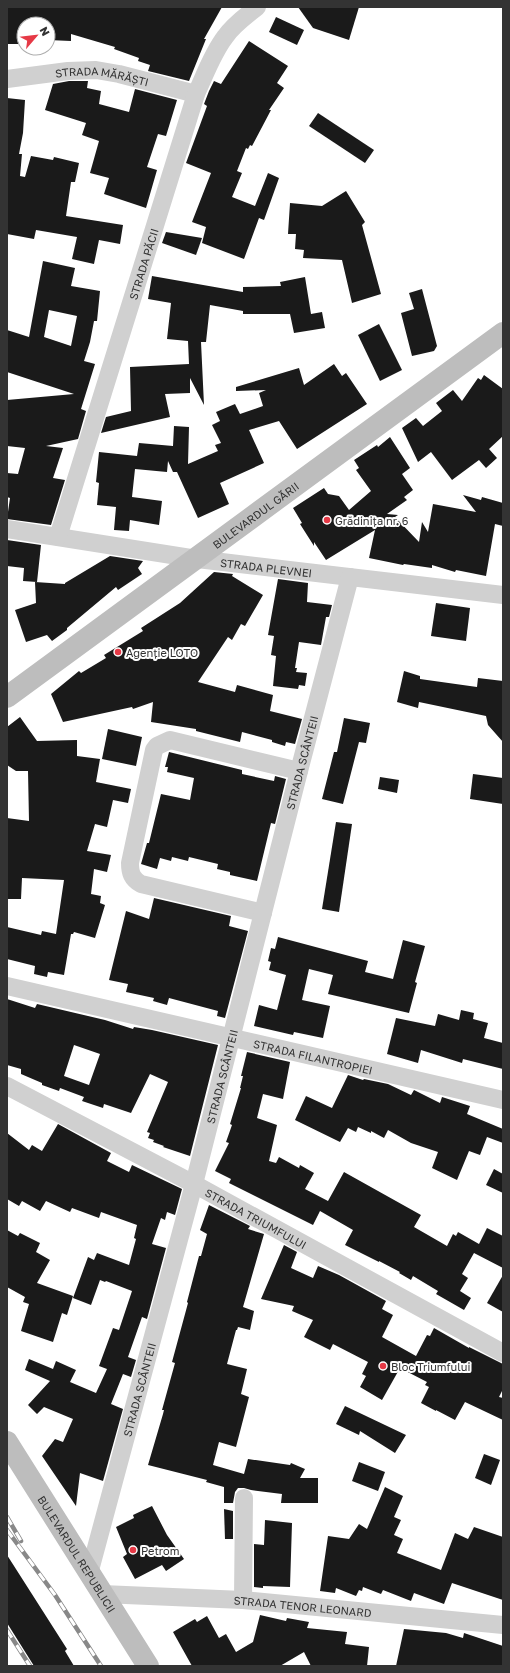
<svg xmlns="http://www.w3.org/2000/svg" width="510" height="1673" font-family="'Golos Text',sans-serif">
	<rect width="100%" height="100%" fill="#fff"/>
	<g fill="#1a1a1a" fill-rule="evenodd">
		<path d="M7 7H222L204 39H206L189 81 148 71 150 65 138 61 139 58 114 49 115 47 71 34V41L48 40V24H24V44H8Z"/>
		<path d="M298 7H359L349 40 313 28Z"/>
		<path d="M276 17 304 30 297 45 269 32Z"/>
		<path d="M249 41 288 66 277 83 284 88 269 110H271L252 146 250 145 248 149 246 148 237 171 242 173 232 197 255 206 268 173 279 178 264 220 259 218 244 259 202 243 206 227 192 222 211 173 186 163 207 106 204 104 209 91 214 81 221 84Z"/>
		<path d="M69 81H88L87 88 101 91 99 104 129 112 135 89 177 100 166 136 158 134 147 167 157 170 146 208 104 194 109 178 90 173 99 141 82 135 86 123 45 110 53 84Z"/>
		<path d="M7 98 25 100 23 133 19 154H22L20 176 25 177 31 156 53 160 54 157 79 163 75 182H71L66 216 123 225 120 244 99 240 94 264 72 259 77 237 36 230 34 239 7 234Z"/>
		<path d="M318 113 374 150 365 163 309 126Z"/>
		<path d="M346 191 365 222 362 225 381 294 352 303 342 260 303 258 304 250 295 249 296 234H288L290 203 322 206Z"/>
		<path d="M166 232 202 238 196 255 162 243Z"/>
		<path d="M43 261 75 268 71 286 100 291 97 321H94L90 342 84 361 95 364 81 409 86 411 78 439 46 446 63 448 53 478 65 480 51 525 7 519 10 498 7 497V473L18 474 25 448 7 446V400L74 394 7 372V330L29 337ZM49 310 77 316 71 346 44 337Z"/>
		<path d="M152 276 243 292V287L281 286 280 282 305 277 311 314 322 312 325 328 294 333 290 314H243V311L210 305 206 342H201L204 405 190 378V393L165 394 170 417 101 433 106 417 131 411 130 367 189 364 188 341 167 339 171 303 148 299Z"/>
		<path d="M422 289 437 346 434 351 412 356 401 313 414 309 409 293Z"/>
		<path d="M379 324 402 370 380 381 358 335Z"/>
		<path d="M334 364 342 376 346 373 367 404 297 449 279 421 249 430 264 463 220 483 229 504 198 518 177 472H173L168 461 167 472 135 469 132 497 162 501 159 525 130 520 129 531 114 530 116 507 97 505 99 483 96 482 99 452 137 456 139 443 173 446 174 426 189 427 188 464 218 451 215 445 221 443 212 425 220 421 216 412 235 404 240 414 263 406 259 393 266 390 236 391V387L299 368 304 385Z"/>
		<path d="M484 375 503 389V436L489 449 497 458 486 468 479 460 452 480 431 452 418 462 402 428 416 418 423 426 442 411 436 403 453 390 462 401 478 378 481 380Z"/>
		<path d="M390 437 410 468 402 474 413 490 404 497 407 500 387 514 398 515 395 517 419 542 422 522 428 532 433 504 476 512 463 495 481 500 482 497 503 503V526L495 524 486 576 456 570 455 572 432 565V568L404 564 403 565 369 558 375 530 326 560 314 542V546L300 524 302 523 293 508 324 488 328 494 339 496 349 510 371 491 356 470 359 468 354 460 377 445 378 447Z"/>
		<path d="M7 540 41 545 37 582 23 581 24 568 7 566Z"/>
		<path d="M110 556 143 561 138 568 142 574 118 590 116 587 67 628V630L52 641 47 635 26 642 15 610 36 603 35 582 65 584V583Z"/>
		<path d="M214 572 233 574 232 576 263 595 245 626 241 624 232 640 228 637 198 682 235 692 237 685 273 695 270 711 302 719 295 744 286 742 285 746 272 742V740L242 732 240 742 196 731V729L151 722 153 702 133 709 132 707 63 722 51 694 79 671 81 673 106 658 104 655 143 631 141 628 180 603Z"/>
		<path d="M278 579 308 583 307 602 332 605 329 617H326L321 645 299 642 295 668H297L296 672 307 673 305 686 299 685 298 689 273 686 276 656 271 655 274 636 268 635Z"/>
		<path d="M436 603 470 608 466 641 431 636Z"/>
		<path d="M404 671 420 676V679L477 687 478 678 503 681V742L488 725 486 716 419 702 418 708 397 702Z"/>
		<path d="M20 717 37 741 77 740V756L100 759 96 782 131 789 128 803 113 800 107 827 95 824 87 851 111 855 107 872 94 869 91 894 101 896 100 903 105 905 95 938 74 932 73 934H71L64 975 48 972 47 977 34 974 35 966 7 959V927L41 935 42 931 56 934 64 880 22 878 21 899H7V818L29 821 28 771H16L7 765V727Z"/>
		<path d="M344 718 370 723 366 743 359 742 343 804 322 799 334 752H337Z"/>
		<path d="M108 729 142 737 136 766 102 759Z"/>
		<path d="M169 752 242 770V774L274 781 275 776 286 779 275 824 271 823 257 881 230 875V872L217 869 218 864 189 857 188 861 172 857 171 861 160 858 157 869 141 864 147 843H149L161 794 190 800 194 778 167 772 168 767H165Z"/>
		<path d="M473 774 503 778V804L470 799Z"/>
		<path d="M380 777 399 780 397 793 378 789Z"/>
		<path d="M336 822 352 824 339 912 322 909Z"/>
		<path d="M154 898 231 916 229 926 248 931 225 1018 217 1016 218 1011 169 998 167 1005 153 1001 154 998 126 992 128 984 109 980 126 911 149 919Z"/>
		<path d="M278 937 368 961 365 972 393 979 403 940 425 946 415 982 417 983 409 1013 328 994 333 975 309 969 302 1000 330 1006 323 1038 294 1032 293 1035 254 1026 259 1005 277 1010 286 975 269 970 271 962 268 961 271 948 275 949Z"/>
		<path d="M7 999 35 1008 37 1004 105 1020 133 1029 134 1027 152 1030 218 1045 190 1156 163 1147 164 1146 153 1142 154 1140 148 1138 150 1133 147 1132 168 1082 150 1074 131 1113 104 1104 103 1108 82 1101 84 1097 60 1088 59 1091 42 1085V1083L21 1074V1069L7 1065ZM74 1045 100 1054 89 1085 64 1076Z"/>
		<path d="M461 1010 474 1013 473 1019 488 1023 484 1038 503 1043V1069L463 1059 462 1063 421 1050 418 1063 387 1054 396 1018 435 1026 438 1014 459 1020Z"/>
		<path d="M247 1052 290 1062 283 1099 263 1094 257 1118 277 1125 269 1161 276 1163 279 1157 299 1168 300 1165 314 1173 305 1189 328 1201 344 1172 421 1215 414 1227 447 1246 453 1234 456 1236 458 1232 479 1244 487 1228 503 1236V1268L474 1253 462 1274 468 1278 460 1291 471 1298 464 1310 436 1294 438 1291 413 1276 411 1280 399 1273 400 1272 379 1261V1262L345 1245 353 1230 320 1211 313 1225 229 1183 231 1179 215 1171 229 1143 226 1142 232 1125 230 1124 241 1088H240L243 1076H241Z"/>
		<path d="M348 1075 363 1080 364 1079 388 1084 411 1095 414 1090 440 1103 442 1097 470 1106 467 1114 503 1129V1143L487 1137 480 1155 469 1151 457 1180 432 1168 438 1152 411 1143 388 1130 384 1138 371 1131V1133L358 1127 356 1132 348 1128 340 1142 295 1120 306 1096 332 1108Z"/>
		<path d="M58 1124 111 1153 107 1161 129 1172 132 1165 182 1189 175 1215 167 1212 165 1220 161 1218 152 1244 166 1248 147 1319 142 1317 128 1357 136 1360 131 1377 123 1374 111 1404 123 1409 103 1481 80 1473 76 1506 42 1456 55 1439 63 1442 73 1419 44 1407 37 1414 28 1405 50 1381 25 1370 29 1359 53 1369 56 1361 76 1370 70 1382 96 1393 107 1369 99 1366 113 1328 119 1330 132 1291 106 1281 105 1282 100 1280 91 1305 73 1298 88 1257 94 1260 97 1253 129 1265 136 1239 134 1238 137 1225 101 1212 99 1218 72 1208 70 1212 46 1201 40 1211 22 1201 19 1206 7 1199V1133L29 1150 32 1145 42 1151Z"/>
		<path d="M494 1169 503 1174V1193L486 1185Z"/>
		<path d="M209 1205 250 1226 248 1229 264 1234 243 1307 254 1311 250 1330 238 1327 237 1330H236L227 1364 247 1369 241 1394 249 1397 236 1447 219 1442 213 1465 244 1474 248 1459 290 1465 291 1463 305 1469 300 1478H318V1503H281L282 1494 251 1490 244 1488H238L235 1492 233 1503H224V1487L206 1482 207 1480 148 1465 163 1414 164 1410H162L175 1363 172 1362 188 1303 187 1302 199 1256H201L207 1234 200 1230Z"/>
		<path d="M7 1230 18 1236 20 1233 40 1243 36 1252 50 1260 37 1283 73 1296 67 1315 62 1313 53 1342 21 1331 29 1304 23 1302 25 1297 7 1287Z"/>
		<path d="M284 1245 297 1252 291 1268 313 1278 318 1266 339 1275 386 1301 382 1309 393 1315 382 1337 416 1356 427 1335 430 1336 434 1328 469 1348V1347L503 1364V1389L499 1397 503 1398V1420L465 1402 455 1420 436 1410V1411L421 1403 429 1387 425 1385 427 1382 400 1368 382 1400 360 1387 366 1376 362 1374 368 1362 333 1344 330 1350 304 1337 313 1320 292 1311 294 1306 261 1299Z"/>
		<path d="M503 1275V1312L487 1303Z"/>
		<path d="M345 1406 406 1435 395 1453 360 1431 359 1435 336 1424Z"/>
		<path d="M484 1454 500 1460 491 1485 475 1478Z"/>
		<path d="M359 1462 385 1472 378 1491 352 1481Z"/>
		<path d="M385 1487 403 1496 394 1517 401 1520 394 1535 403 1539 397 1553 441 1570 455 1533 468 1539 474 1527 503 1537V1600L452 1583 444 1604 414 1593 411 1601 383 1590 381 1594 363 1587 362 1591 359 1590 356 1596 336 1588 335 1593 320 1591 328 1536 349 1539 359 1524 367 1529Z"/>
		<path d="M152 1506 167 1535 184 1559 166 1571 162 1565 135 1579 123 1557 127 1554 116 1527 134 1518 133 1515Z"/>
		<path d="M224 1509 233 1511V1539H225Z"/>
		<path d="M265 1520 292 1523 290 1587 263 1586V1588L254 1587V1544L264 1545Z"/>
		<path d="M7 1555 67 1649 65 1651 74 1666H34L7 1623Z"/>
		<path d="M260 1615 286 1621 287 1618 309 1622 307 1628 347 1632 345 1644 369 1647 367 1666H311L304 1652 280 1666H192L173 1632 195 1619 197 1622 207 1616 219 1638 226 1634 236 1652 253 1642Z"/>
		<path d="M404 1629 446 1633 463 1638 464 1633 503 1646V1666H396Z"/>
	</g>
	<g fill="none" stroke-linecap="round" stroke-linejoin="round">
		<g stroke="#d0d0d0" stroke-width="18">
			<path id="s1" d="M7 79 68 71 96 70 119 74 196 94"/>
			<path id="s2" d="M7 529 197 559 503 595"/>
			<path id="s3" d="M58 537 196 94C205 75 212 54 225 37 233 25 246 16 257 7"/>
			<path d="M263 913 141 884C132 879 130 873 130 863L154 750 157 746 170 740 299 771"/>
			<path id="s4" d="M7 986 503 1100"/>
			<path id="s5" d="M7 1086 194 1184 503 1353"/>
			<path id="s6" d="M89 1574 194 1184 299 771 350 577"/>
			<path id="s7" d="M102 1594 243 1600 503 1625"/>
			<path d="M243 1600 244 1498"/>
		</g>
		<g stroke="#bdbdbd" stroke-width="22">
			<path id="s8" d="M7 697 503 333"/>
			<path id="s9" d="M7 1442 148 1666"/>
		</g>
		<g stroke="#888" stroke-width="4.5">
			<g id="rail">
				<path d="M7 1517 21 1541"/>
				<path d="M7 1530 55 1595 101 1666"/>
				<path d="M7 1630 30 1666"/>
			</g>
		</g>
		<use href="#rail" stroke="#fff" stroke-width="3" stroke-dasharray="9" stroke-linecap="butt"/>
	</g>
	<g fill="#e63946" stroke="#fff" stroke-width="1.5">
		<circle cx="327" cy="520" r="4"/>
		<circle cx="118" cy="652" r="4"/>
		<circle cx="383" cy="1366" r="4"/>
		<circle cx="133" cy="1550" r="4"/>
	</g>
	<g text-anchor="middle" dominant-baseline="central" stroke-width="4" stroke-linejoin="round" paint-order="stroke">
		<g font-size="11" fill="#333" stroke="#fff">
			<text stroke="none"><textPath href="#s1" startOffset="96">STRADA MĂRĂȘTI</textPath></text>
			<text stroke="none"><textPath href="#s3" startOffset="286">STRADA PĂCII</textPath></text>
			<text stroke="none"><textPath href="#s8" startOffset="308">BULEVARDUL GĂRII</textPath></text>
			<text stroke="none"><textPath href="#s2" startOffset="262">STRADA PLEVNEI</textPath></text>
			<text stroke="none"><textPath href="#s6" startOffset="839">STRADA SCÂNTEII</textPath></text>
			<text stroke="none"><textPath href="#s4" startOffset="314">STRADA FILANTROPIEI</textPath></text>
			<text stroke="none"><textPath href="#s6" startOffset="515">STRADA SCÂNTEII</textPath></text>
			<text stroke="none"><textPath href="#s5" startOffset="282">STRADA TRIUMFULUI</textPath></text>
			<text stroke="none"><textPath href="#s6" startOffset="191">STRADA SCÂNTEII</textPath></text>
			<text stroke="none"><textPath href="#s9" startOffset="132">BULEVARDUL REPUBLICII</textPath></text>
			<text stroke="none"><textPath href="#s7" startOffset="201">STRADA TENOR LEONARD</textPath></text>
		</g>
		<g font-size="11" fill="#333" stroke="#fff" text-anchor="start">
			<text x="335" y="520">Grădinița nr. 6</text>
			<text x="126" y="652">Agenție LOTO</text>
			<text x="391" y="1366">Bloc Triumfului</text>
			<text x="141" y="1550">Petrom</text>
		</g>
	</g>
	<rect width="510" height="1673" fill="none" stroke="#333333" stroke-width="16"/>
	<g transform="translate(36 36) rotate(62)"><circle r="19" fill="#ffffff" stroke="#adadad"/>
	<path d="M0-3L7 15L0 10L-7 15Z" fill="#e63946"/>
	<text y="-6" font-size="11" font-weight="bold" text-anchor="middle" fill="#333333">N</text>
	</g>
</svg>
